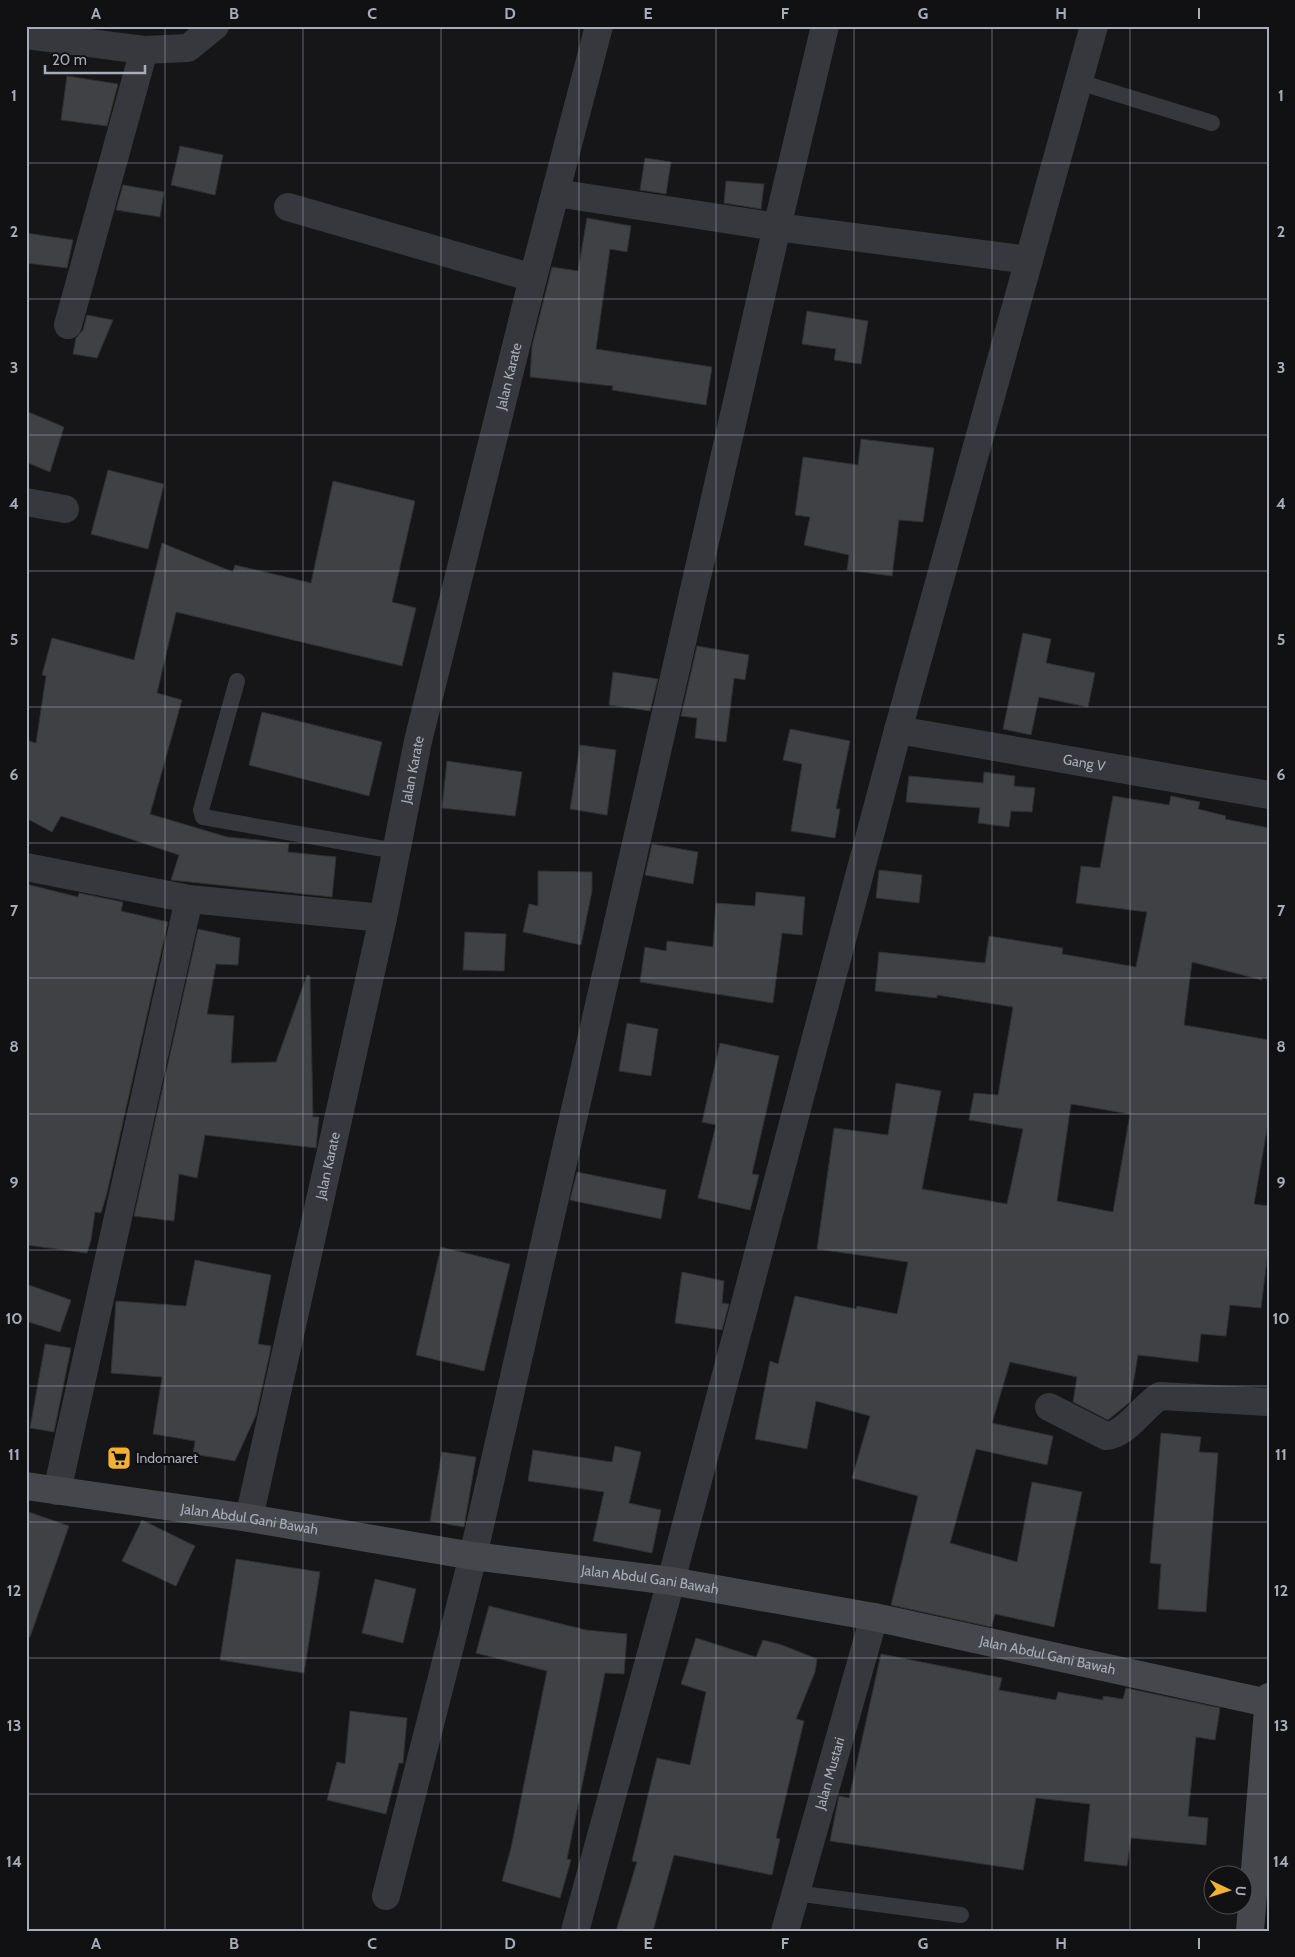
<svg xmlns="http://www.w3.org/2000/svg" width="1295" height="1957" font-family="Cabin,sans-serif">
	<rect width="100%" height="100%" fill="#161618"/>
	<g fill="#404145" stroke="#303034" fill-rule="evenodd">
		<path d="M67 76 118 84 107 126 61 120Z"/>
		<path d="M180 146 223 155 215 195 171 185Z"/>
		<path d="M645 158 671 162 666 194 640 190Z"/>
		<path d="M726 181 764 184 761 209 724 203Z"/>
		<path d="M123 185 164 192 160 217 116 210Z"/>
		<path d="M587 218 631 226 627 252 610 249 596 349 712 367 706 405 612 390 613 386 530 377 532 346 552 267 578 271Z"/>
		<path d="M26 233 73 240 67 268 26 263Z"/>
		<path d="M807 311 868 321 861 364 834 360 836 349 802 344Z"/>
		<path d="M87 315 113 320 97 358 73 354 76 338 83 330Z"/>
		<path d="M26 411 64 427 50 472 26 462Z"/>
		<path d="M861 439 934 448 923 522 899 520 892 576 847 570 849 555 804 545 810 517 795 515 803 457 858 465Z"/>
		<path d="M108 470 164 484 148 549 91 534Z"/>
		<path d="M333 481 415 501 392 602 416 608 402 666 176 612 157 693 182 700 150 814 227 837 289 843 288 852 336 857 332 897 171 880 179 855 61 816 52 832 26 818V740L36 743 46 676 42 675 52 638 134 660 162 543 233 572 235 565 311 583Z"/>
		<path d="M1023 633 1051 639 1046 663 1095 673 1088 707 1039 697 1031 735 1003 729Z"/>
		<path d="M697 646 749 655 745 680 734 678 726 742 695 738 697 718 681 716Z"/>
		<path d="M613 672 658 679 650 711 609 705Z"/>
		<path d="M262 712 382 742 369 796 249 765Z"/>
		<path d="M790 729 850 741 836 809H840L835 838 791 831 802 764 783 760Z"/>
		<path d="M580 745 616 750 607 815 570 809Z"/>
		<path d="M447 761 522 772 515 816 442 808Z"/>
		<path d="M984 772 1015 776 1014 786 1035 788 1032 812 1011 811 1009 827 978 823 980 808 906 802 909 776 983 783Z"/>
		<path d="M1113 796 1169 805 1171 796 1200 802 1198 809 1226 816 1225 819 1269 828V979L1262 977V980L1192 962 1184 1025 1269 1040V1118L1254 1204 1269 1206V1243L1261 1308 1230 1305 1226 1336 1201 1334 1198 1362 1138 1355 1130 1402 1108 1420 1073 1402 1077 1377 1010 1362 992 1423 1053 1436 1047 1465 976 1449 950 1543 1017 1562 1032 1482 1082 1492 1054 1627 995 1614 991 1627 891 1605 918 1496 852 1478 870 1416 816 1401 807 1449 755 1439 770 1361 778 1364 795 1296 856 1309 857 1306 897 1314 908 1262 817 1249 834 1128 888 1135 896 1083 941 1091 922 1189 1007 1204 1023 1129 969 1120 974 1093 998 1095 1013 1007 937 995V998L875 991 879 952 985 963 989 936 1063 948 1062 954 1136 967 1147 912 1076 903 1081 866 1100 868ZM1071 1104 1130 1114 1113 1212 1057 1201Z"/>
		<path d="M652 844 698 852 693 884 645 875Z"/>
		<path d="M879 870 922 875 919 903 876 898Z"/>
		<path d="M538 871 592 872V891L581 945 523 932 529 904 538 906Z"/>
		<path d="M26 884 78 897 79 893 123 902 121 911 168 922 107 1193 101 1213 95 1212 91 1240 87 1253 26 1245Z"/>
		<path d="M756 892 805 897 802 935 782 933 773 1003 640 982 645 947 666 951 667 941 713 947 716 903 755 906Z"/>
		<path d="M198 929 240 938 238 965 216 964 207 1014 234 1016 231 1063 276 1062 307 975 310 976 313 1117H319L316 1148 205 1135 197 1178 179 1174 174 1221 134 1216Z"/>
		<path d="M465 932 506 934 504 971 463 970Z"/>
		<path d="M627 1023 658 1029 651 1076 619 1071Z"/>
		<path d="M720 1043 779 1056 752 1174 759 1175 750 1210 698 1198 716 1125 702 1122Z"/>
		<path d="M577 1172 666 1190 661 1219 570 1200Z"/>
		<path d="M441 1247 510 1264 484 1371 416 1355Z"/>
		<path d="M195 1260 271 1275 258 1344 271 1346 269 1357 256 1415 235 1461 193 1454 195 1441 153 1434 162 1377 111 1373 116 1301 186 1306Z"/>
		<path d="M682 1272 724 1281 722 1303 729 1304 722 1330 675 1323Z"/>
		<path d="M26 1284 71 1300 60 1332 26 1321Z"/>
		<path d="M45 1344 71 1348 54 1432 30 1428Z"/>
		<path d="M1161 1433 1201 1437 1199 1452 1218 1453 1206 1612 1158 1609 1161 1564 1150 1563Z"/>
		<path d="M615 1446 641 1452 629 1503 661 1510 652 1553 593 1541 604 1492 528 1481 533 1450 612 1462Z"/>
		<path d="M442 1452 476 1457 464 1527 430 1521Z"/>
		<path d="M26 1511 69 1526 30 1637H26Z"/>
		<path d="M142 1520 195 1546 176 1586 122 1561Z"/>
		<path d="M236 1559 320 1572 304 1673 220 1660Z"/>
		<path d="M375 1579 416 1589 403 1643 362 1633Z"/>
		<path d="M489 1606 586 1630 627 1634 624 1674 605 1673 567 1859 571 1860 560 1898 502 1881 511 1848 547 1671 476 1653Z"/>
		<path d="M696 1638 756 1657 763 1640 782 1645 817 1659 815 1672 796 1719 804 1721 776 1838 780 1839 772 1875 674 1855 653 1931H616L637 1862 632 1861 657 1758 690 1765 706 1692 681 1684Z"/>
		<path d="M881 1654 1002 1678 999 1690 1056 1700 1058 1692 1103 1700V1696L1123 1699 1126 1688 1220 1708 1215 1740 1196 1737 1188 1816 1208 1818 1206 1845 1131 1838 1127 1866 1084 1861 1090 1804 1036 1798 1023 1870 830 1841 839 1796 849 1798Z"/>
		<path d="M350 1711 407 1718 403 1763H399L386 1814 327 1800 337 1762 345 1764Z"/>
	</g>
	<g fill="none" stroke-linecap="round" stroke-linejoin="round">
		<g stroke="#37383d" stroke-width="16">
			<path d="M1079 82 1212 123"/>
			<path d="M237 681 201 810 203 817 378 848 396 850"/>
			<path d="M795 1893 961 1915"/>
		</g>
		<g stroke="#37383d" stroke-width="28">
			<path d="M26 35 144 50 188 48 215 26"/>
			<path d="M556 193 777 227 1029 260"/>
			<path d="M288 207 533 278"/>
			<path d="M68 325 144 50"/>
			<path d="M26 502 65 509"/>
			<path id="s1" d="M898 730 1269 795"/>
			<path d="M26 867 189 899 383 918"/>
			<path d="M1049 1407 1106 1436C1125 1436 1144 1405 1160 1396L1269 1402"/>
			<path d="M57 1491 189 899"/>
			<path id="s2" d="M249 1518 383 918 418 741 533 278 599 26"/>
			<path d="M386 1896 473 1556 777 227 825 26"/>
			<path d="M575 1931 671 1581 898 730 1094 26"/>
			<path id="s3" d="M785 1931 874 1617"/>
		</g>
		<g stroke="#45474d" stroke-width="28">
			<path id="s4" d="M26 1486 249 1518 473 1556 671 1581 874 1617 1268 1703"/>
			<path d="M1250 1931 1269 1697"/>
		</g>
	</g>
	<path fill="none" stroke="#a8adb8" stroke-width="1" stroke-opacity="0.55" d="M165 26V1931M303 26V1931M441 26V1931M579 26V1931M716 26V1931M854 26V1931M992 26V1931M1130 26V1931M26 163H1269M26 299H1269M26 435H1269M26 571H1269M26 707H1269M26 843H1269M26 978H1269M26 1114H1269M26 1250H1269M26 1386H1269M26 1522H1269M26 1658H1269M26 1794H1269"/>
	<defs>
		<g id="supermarket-square" transform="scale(1.25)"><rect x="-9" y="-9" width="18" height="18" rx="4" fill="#f2b134" stroke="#111113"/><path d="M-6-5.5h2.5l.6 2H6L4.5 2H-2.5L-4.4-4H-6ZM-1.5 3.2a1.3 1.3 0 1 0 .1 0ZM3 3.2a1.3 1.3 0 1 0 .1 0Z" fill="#111"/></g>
	</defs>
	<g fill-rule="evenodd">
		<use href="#supermarket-square" x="119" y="1458"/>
	</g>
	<g text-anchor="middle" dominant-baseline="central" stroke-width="4.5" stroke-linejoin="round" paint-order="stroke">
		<g font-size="14" fill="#a8adb8" stroke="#111113">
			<text stroke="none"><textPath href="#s2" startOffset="1171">Jalan Karate</textPath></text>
			<text stroke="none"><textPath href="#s1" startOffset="189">Gang V</textPath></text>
			<text stroke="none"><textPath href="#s2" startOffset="766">Jalan Karate</textPath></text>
			<text stroke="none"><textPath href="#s2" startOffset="361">Jalan Karate</textPath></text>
			<text stroke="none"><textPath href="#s4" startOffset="226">Jalan Abdul Gani Bawah</textPath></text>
			<text stroke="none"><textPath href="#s4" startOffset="631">Jalan Abdul Gani Bawah</textPath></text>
			<text stroke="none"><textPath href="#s4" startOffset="1036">Jalan Abdul Gani Bawah</textPath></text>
			<text stroke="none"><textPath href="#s3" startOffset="164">Jalan Mustari</textPath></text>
		</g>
		<g font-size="14" fill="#a8adb8" stroke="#111113" text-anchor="start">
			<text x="136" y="1458">Indomaret</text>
		</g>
	</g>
	<rect width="1295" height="1957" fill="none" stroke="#111113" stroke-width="55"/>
	<g transform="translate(1228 1890) rotate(94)"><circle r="24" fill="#111113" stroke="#4d4f55"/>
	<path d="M0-4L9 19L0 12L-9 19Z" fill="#f2b134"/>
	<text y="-8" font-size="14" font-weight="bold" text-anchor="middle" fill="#a8adb8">U</text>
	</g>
	<path d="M45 65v8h100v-8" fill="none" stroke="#a8adb8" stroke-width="2.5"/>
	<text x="52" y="65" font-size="15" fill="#a8adb8" stroke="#111113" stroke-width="4" paint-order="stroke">20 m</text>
	<rect x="28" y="28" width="1240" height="1902" fill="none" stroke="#a8adb8" stroke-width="2"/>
	<g font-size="16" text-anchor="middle" font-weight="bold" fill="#a8adb8">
		<text x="96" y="19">A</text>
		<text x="234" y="19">B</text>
		<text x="372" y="19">C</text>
		<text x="510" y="19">D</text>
		<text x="648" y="19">E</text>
		<text x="785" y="19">F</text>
		<text x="923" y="19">G</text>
		<text x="1061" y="19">H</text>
		<text x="1199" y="19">I</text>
		<text x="14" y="101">1</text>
		<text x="1281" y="101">1</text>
		<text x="14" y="237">2</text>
		<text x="1281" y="237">2</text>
		<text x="14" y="373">3</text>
		<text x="1281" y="373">3</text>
		<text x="14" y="509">4</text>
		<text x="1281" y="509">4</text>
		<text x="14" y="645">5</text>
		<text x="1281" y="645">5</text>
		<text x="14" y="780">6</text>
		<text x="1281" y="780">6</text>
		<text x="14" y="916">7</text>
		<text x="1281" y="916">7</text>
		<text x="14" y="1052">8</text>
		<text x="1281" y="1052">8</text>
		<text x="14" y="1188">9</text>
		<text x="1281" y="1188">9</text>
		<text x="14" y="1324">10</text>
		<text x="1281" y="1324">10</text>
		<text x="14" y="1460">11</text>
		<text x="1281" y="1460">11</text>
		<text x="14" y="1596">12</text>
		<text x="1281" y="1596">12</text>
		<text x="14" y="1731">13</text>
		<text x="1281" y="1731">13</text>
		<text x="14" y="1867">14</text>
		<text x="1281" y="1867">14</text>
		<text x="96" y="1949">A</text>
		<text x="234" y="1949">B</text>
		<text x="372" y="1949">C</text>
		<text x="510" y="1949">D</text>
		<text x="648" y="1949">E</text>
		<text x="785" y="1949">F</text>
		<text x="923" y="1949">G</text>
		<text x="1061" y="1949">H</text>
		<text x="1199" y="1949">I</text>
	</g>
</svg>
